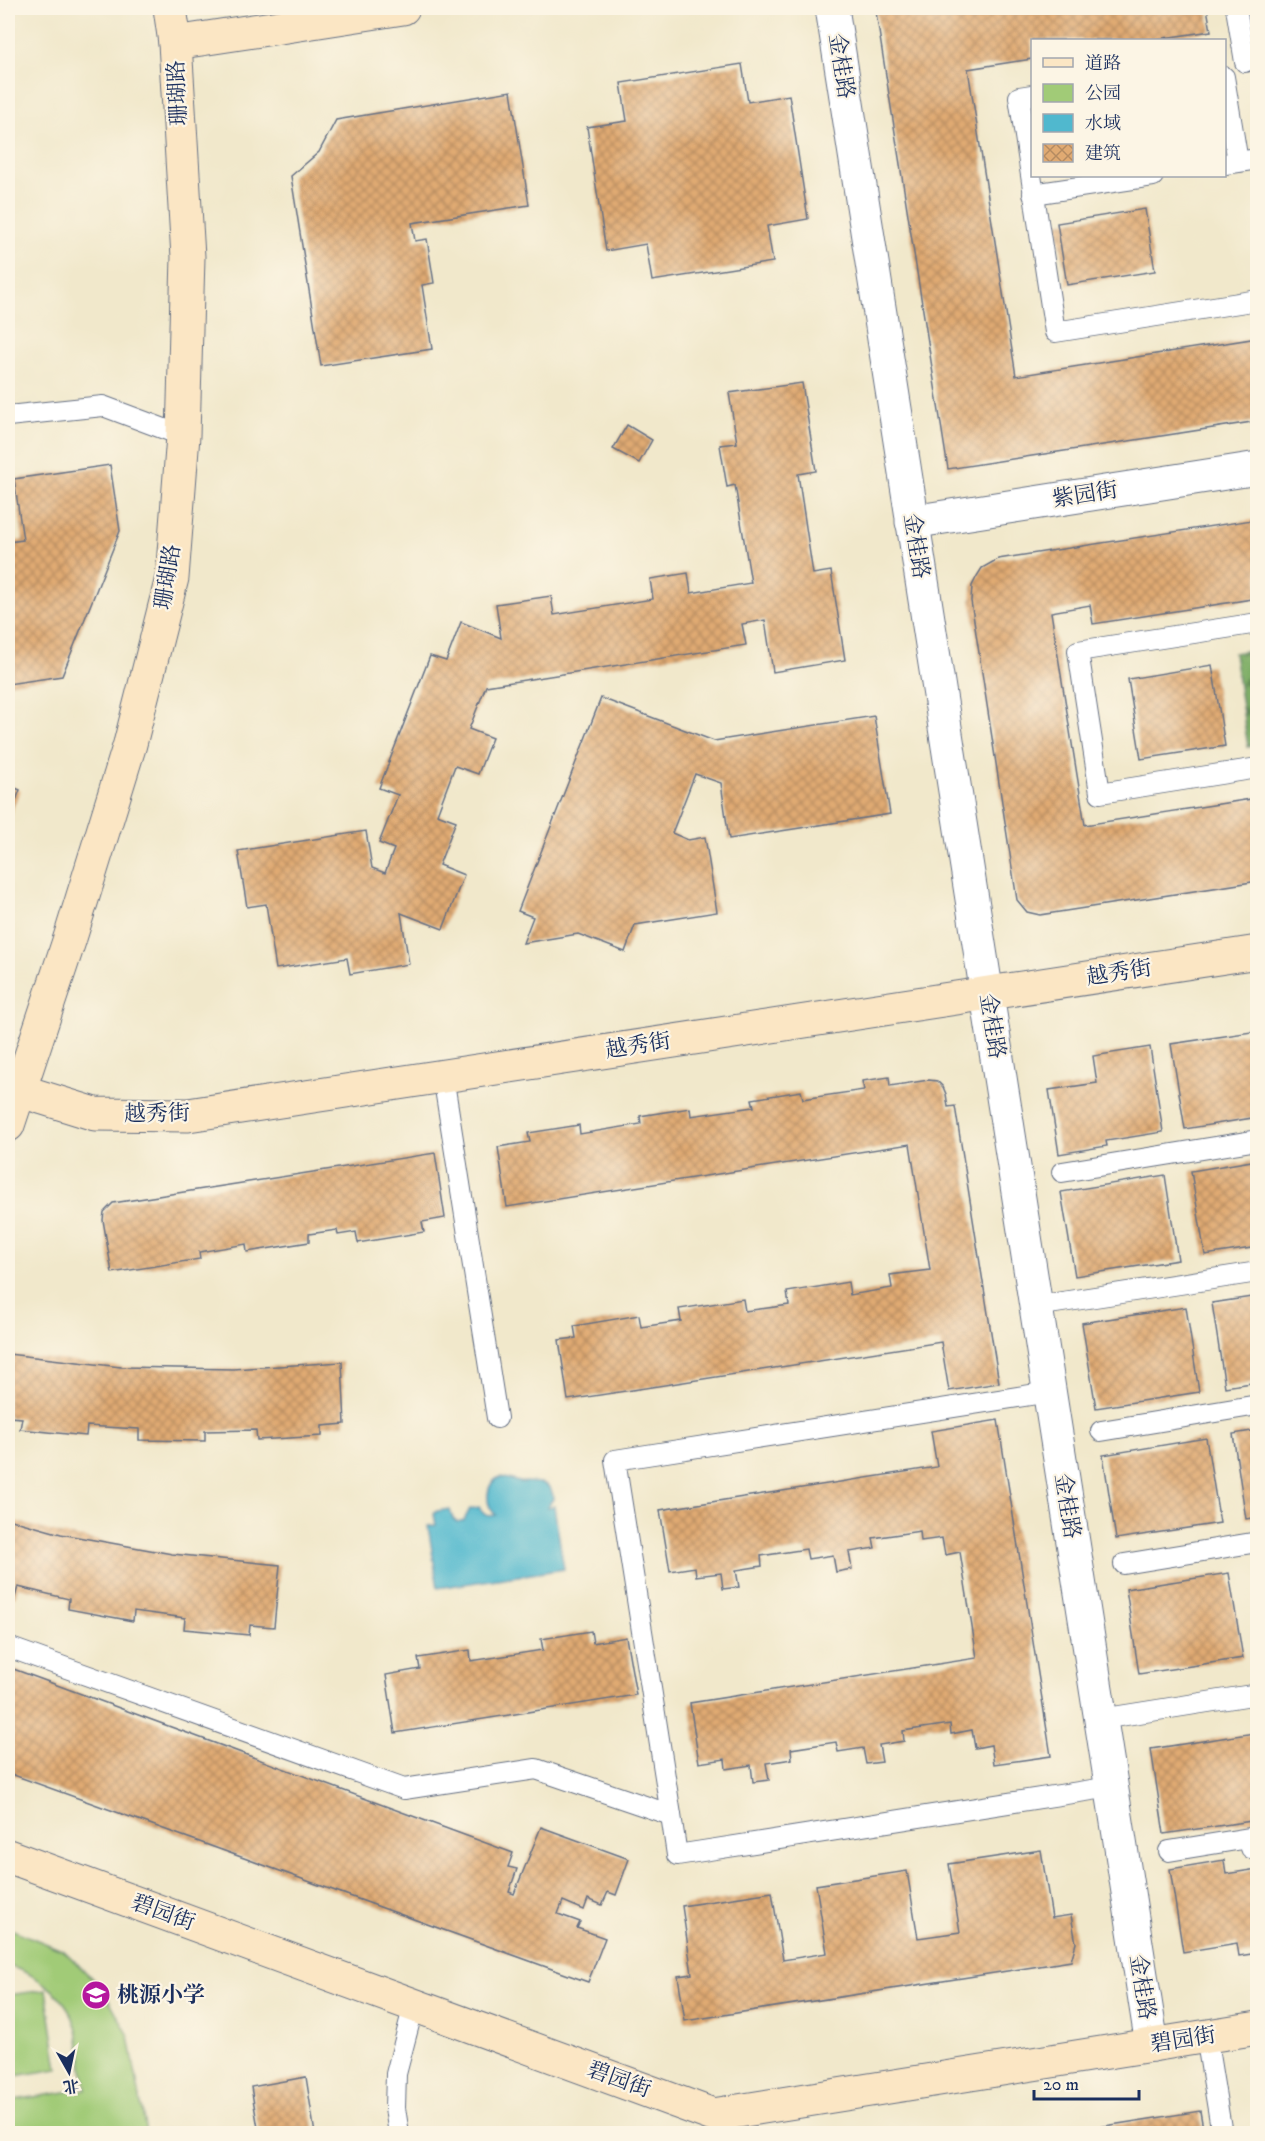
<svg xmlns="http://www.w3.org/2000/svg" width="1265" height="2141" font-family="'IM FELL DW Pica','Noto Serif SC',serif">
	<defs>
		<pattern id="forest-firs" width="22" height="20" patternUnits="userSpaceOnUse" patternTransform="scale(1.5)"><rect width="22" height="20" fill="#80af68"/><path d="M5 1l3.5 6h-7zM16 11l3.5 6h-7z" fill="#688f59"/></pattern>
		<pattern id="building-cross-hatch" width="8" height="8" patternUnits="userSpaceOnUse" patternTransform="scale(1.5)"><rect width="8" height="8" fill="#e0aa72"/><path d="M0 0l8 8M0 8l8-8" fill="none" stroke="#b58b61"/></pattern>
	</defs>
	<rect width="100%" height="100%" fill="#fcf5e5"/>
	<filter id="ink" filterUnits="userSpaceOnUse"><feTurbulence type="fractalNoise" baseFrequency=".0167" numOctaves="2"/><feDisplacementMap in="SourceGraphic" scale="12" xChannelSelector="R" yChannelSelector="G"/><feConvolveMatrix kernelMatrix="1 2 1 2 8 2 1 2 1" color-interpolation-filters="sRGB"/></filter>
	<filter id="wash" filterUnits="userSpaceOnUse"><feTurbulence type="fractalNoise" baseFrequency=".008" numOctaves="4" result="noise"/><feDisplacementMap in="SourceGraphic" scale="24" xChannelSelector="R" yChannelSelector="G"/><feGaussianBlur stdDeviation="1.35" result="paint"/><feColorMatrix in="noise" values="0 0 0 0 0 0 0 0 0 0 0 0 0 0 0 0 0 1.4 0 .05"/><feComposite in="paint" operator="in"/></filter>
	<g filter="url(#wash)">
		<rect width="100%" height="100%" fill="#f1e8cb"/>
		<g fill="#a1cb77" stroke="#5e7d6a" stroke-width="1.5">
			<path d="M8 1930H13L64 1951 103 1989 129 2036 146 2133H8V2101L86 2089C82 2068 82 2044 75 2024 67 1996 35 1973 8 1966Z"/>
			<path d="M46 1990 58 2069 8 2077V1995Z"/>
		</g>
		<path fill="url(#forest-firs)" stroke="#4e6f63" stroke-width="1.5" d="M1257 649V745L1248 747 1234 653Z"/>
		<path fill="#50b8ce" stroke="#367496" stroke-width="1.5" d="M501 1477C508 1478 513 1481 520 1482 535 1483 553 1479 553 1499L547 1507 554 1506 564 1569 438 1588 428 1526 436 1525 434 1514 437 1511 450 1509 453 1519 457 1522 464 1520 470 1509 479 1507C484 1515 485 1517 496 1515 484 1505 485 1482 501 1477Z"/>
		<g id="blocks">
			<g fill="url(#building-cross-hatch)">
				<path d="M879 8H1207L1211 31 1150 40H1032V59L968 69 1016 376 1258 338V421L948 469 876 12Z"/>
				<path d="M742 64 748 102 789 95 808 219 767 226 773 262 652 281 646 244 606 251 587 127 627 121 621 83Z"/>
				<path d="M511 91 529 205 412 223 415 241 427 239 434 283 422 285 432 349 321 366 291 176 319 152 336 120Z"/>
				<path d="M1145 209 1155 271 1067 285 1057 223Z"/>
				<path d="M802 383 816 471 798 474 813 574 831 571 845 660 773 672 765 620 742 624 746 645 486 686 469 729 492 738 478 774 455 766 437 814 456 821 439 865 464 875 443 929 401 913 409 964 350 974 347 958 276 969 266 904 247 907 238 851 366 831 372 868 385 873 394 849 379 843 398 795 379 788 430 656 446 661 461 622 501 638 496 604 551 596 554 615 653 599 650 579 688 573 691 593 751 583 735 485 727 487 720 445 737 443 729 393Z"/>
				<path d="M627 425 652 440 639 463 613 449Z"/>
				<path d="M110 465 120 531 62 676 8 684V542L23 540 14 479Z"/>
				<path d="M1258 519V598L1093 624 1090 605 1051 612 1085 825 1258 798V881L1040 915 1027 912 1017 900 971 601 972 586 977 576 982 568 998 559Z"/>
				<path d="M1212 665 1225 746 1141 759 1128 679Z"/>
				<path d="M601 698 714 741 874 716 890 814 729 839 721 783 695 774 672 833 688 840 705 837 717 912 635 925 625 952 578 934 523 943 533 917 518 911Z"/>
				<path d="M8 785 20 790 8 821Z"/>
				<path d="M1258 1031V1117L1185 1129 1171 1044Z"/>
				<path d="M1150 1047 1163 1132 1106 1141 1107 1146 1059 1154 1049 1090 1097 1083 1093 1056Z"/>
				<path d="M889 1077 890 1086 929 1080 937 1081 943 1087 946 1094 948 1107 955 1106 999 1383 949 1391 941 1342 568 1400 559 1340 576 1338 574 1326 639 1315 641 1327 681 1321 679 1309 743 1299 745 1311 789 1305 787 1292 848 1282 850 1295 892 1288 890 1275 930 1270 910 1144 507 1207 498 1147 530 1142 528 1133 579 1125 580 1134 641 1124 640 1116 690 1108 691 1116 754 1107 752 1099 801 1091 803 1099 864 1090 862 1081Z"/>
				<path d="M435 1153 445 1218 422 1222 424 1232 358 1243 356 1232 338 1235 337 1230 309 1234V1242L247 1252 246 1244 199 1252 200 1259 112 1273 103 1220 104 1212 113 1203Z"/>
				<path d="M1258 1160V1247L1205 1255 1191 1171Z"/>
				<path d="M1165 1175 1178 1260 1075 1276 1061 1192Z"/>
				<path d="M1258 1296V1382L1225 1387 1212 1303Z"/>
				<path d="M1186 1307 1199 1392 1096 1408 1082 1323Z"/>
				<path d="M8 1354 121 1367 233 1369 342 1362 345 1424 322 1426V1436L257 1440 256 1430 205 1431V1441L139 1440V1429L87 1426 86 1436 20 1429 22 1418 8 1417Z"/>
				<path d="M998 1420 1051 1756 994 1764 991 1745 975 1748 972 1730 951 1734 950 1724 903 1731 904 1741 879 1745 882 1762 866 1764 863 1748 838 1752 836 1742 791 1749 792 1759 766 1763 769 1780 753 1782 751 1765 726 1769 725 1759 699 1763 690 1703 977 1658 960 1552 945 1555 942 1538 921 1541 920 1531 873 1538 875 1548 849 1552 852 1569 836 1572 833 1555 808 1559 806 1549 761 1556 762 1566 736 1570 739 1587 723 1589 721 1573 696 1576 695 1567 670 1571 660 1510 937 1467 931 1431Z"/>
				<path d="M1258 1430V1517L1246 1519 1233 1434Z"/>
				<path d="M1206 1438 1220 1523 1116 1539 1103 1455Z"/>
				<path d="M8 1519 61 1534 172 1554 280 1565 274 1627 250 1625 249 1635 184 1629 185 1618 134 1611 133 1621 68 1609 69 1599 18 1587 15 1597 8 1595Z"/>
				<path d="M1229 1573 1243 1658 1139 1674 1126 1589Z"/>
				<path d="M591 1631 593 1643 626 1637 636 1695 395 1733 386 1675 420 1669 418 1658 470 1650 471 1661 543 1650 541 1639Z"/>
				<path d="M8 1667 513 1853 508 1867 517 1869 509 1892 514 1894 541 1827 629 1859 616 1895 608 1892 602 1905 588 1899 584 1910 563 1901 558 1914 580 1922 577 1928 605 1938 588 1982 8 1773Z"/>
				<path d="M1254 1733 1258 1756V1820L1164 1834 1151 1749Z"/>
				<path d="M1041 1850 1052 1918 1071 1915 1076 1943 1071 1961 685 2021 678 1976 692 1974 682 1906 772 1892 783 1960 827 1953 816 1885 907 1871 918 1938 960 1932 949 1864Z"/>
				<path d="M1224 1860 1226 1874 1258 1869V1953L1239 1956 1237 1943 1183 1952 1170 1869Z"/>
				<path d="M306 2077 315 2134H259L251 2087Z"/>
				<path d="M1200 2111 1204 2134H1067V2132Z"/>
			</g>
		</g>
	</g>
	<g filter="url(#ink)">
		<use href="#blocks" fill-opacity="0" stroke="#667084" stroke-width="1.5"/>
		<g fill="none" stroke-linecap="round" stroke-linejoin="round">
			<g stroke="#667084" stroke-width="22">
				<g id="lane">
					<path d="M1236 8 1245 62"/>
					<path d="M1224 77 1238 162"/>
					<path d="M1032 95 1019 97 1055 332 1258 300"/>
					<path d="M1225 164 1258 159"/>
					<path d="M1033 194 1153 176"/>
					<path d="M8 416 103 406 183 436"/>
					<path d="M1258 623 1078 651 1100 793 1258 768"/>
					<path d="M443 1076 497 1418"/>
					<path d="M1062 1172 1258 1140"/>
					<path d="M1036 1306 1258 1272"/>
					<path d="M1049 1392 615 1460 671 1815 677 1855 1111 1787"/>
					<path d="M1101 1431 1258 1405"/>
					<path d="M1124 1564 1258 1542"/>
					<path d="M8 1647 404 1789 536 1769 671 1815"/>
					<path d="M1101 1719 1258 1694"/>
					<path d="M1169 1851 1249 1838 1251 1848 1258 1847"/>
					<path d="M1206 2036 1222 2134"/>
					<path d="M399 2134 395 2108 396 2074 414 2005"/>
				</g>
			</g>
			<g stroke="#667084" stroke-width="35">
				<g id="street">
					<path d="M832 8 1152 2045"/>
					<path d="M912 522 1258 468"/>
				</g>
			</g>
			<g stroke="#667084" stroke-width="35">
				<g id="secondary">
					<path d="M175 43 403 8"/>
					<path d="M21 1091 95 1114 188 1115 1258 952"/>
					<path d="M8 1125 70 938 130 744 172 578 183 436 188 257 175 43 170 8"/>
					<path d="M8 1856 713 2115 1258 2028"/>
				</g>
			</g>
			<use href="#lane" stroke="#fff" stroke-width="20"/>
			<use href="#street" stroke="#fff" stroke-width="33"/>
			<use href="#secondary" stroke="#fbe6c4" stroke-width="33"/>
		</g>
	</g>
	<defs>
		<g id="school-disc" transform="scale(1.5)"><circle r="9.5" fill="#b5179e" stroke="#fcf5e5"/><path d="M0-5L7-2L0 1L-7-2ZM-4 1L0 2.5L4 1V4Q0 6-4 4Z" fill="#fff"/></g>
	</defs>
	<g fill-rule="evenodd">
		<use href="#school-disc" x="96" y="1995"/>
	</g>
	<g text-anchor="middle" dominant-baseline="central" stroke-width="4.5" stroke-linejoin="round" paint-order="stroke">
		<g font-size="22" fill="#1b2f5e" stroke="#fcf5e5">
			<text transform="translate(841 66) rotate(81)">金桂路</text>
			<text transform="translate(178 93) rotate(-93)">珊瑚路</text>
			<text transform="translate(1085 495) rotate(-9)">紫园街</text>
			<text transform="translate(916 546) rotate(81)">金桂路</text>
			<text transform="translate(168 577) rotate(-81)">珊瑚路</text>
			<text transform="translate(1119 973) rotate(-9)">越秀街</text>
			<text transform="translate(992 1026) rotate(81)">金桂路</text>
			<text transform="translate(638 1046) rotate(-9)">越秀街</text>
			<text transform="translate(157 1114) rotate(-1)">越秀街</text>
			<text transform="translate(1067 1506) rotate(81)">金桂路</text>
			<text transform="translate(163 1913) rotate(20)">碧园街</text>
			<text transform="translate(1142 1987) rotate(81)">金桂路</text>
			<text transform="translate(1183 2040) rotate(-9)">碧园街</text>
			<text transform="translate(619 2080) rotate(20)">碧园街</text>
		</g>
		<g font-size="22" font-weight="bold" fill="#1b2f5e" stroke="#fcf5e5" text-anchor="start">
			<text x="117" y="1995">桃源小学</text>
		</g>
	</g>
	<rect width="1265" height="2141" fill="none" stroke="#fcf5e5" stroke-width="30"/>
	<rect x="1031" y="39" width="195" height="138" fill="#fcf5e5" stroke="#a2a6af" stroke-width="1.5"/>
	<rect x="1043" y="58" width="30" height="9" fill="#fbe6c4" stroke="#a2a6af" stroke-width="1.5"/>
	<text x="1085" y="69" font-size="18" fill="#1b2f5e">道路</text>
	<rect x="1043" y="84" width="30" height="18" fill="#a1cb77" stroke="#a2a6af" stroke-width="1.5"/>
	<text x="1085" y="99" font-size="18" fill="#1b2f5e">公园</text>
	<rect x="1043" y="114" width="30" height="18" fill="#50b8ce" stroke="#a2a6af" stroke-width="1.5"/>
	<text x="1085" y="129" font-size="18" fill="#1b2f5e">水域</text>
	<rect x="1043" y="144" width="30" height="18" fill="url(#building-cross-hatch)" stroke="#a2a6af" stroke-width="1.5"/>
	<text x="1085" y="159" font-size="18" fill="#1b2f5e">建筑</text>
	<g transform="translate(69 2072) rotate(171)" stroke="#fcf5e5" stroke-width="4.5" paint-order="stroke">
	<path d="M0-4.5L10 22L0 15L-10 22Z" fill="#1b2f5e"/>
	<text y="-9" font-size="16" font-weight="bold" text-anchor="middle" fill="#1b2f5e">北</text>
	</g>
	<path d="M1034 2090v9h105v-9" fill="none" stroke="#1b2f5e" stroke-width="3"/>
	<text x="1043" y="2090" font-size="18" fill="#1b2f5e" stroke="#fcf5e5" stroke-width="4.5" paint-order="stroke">20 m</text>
</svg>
